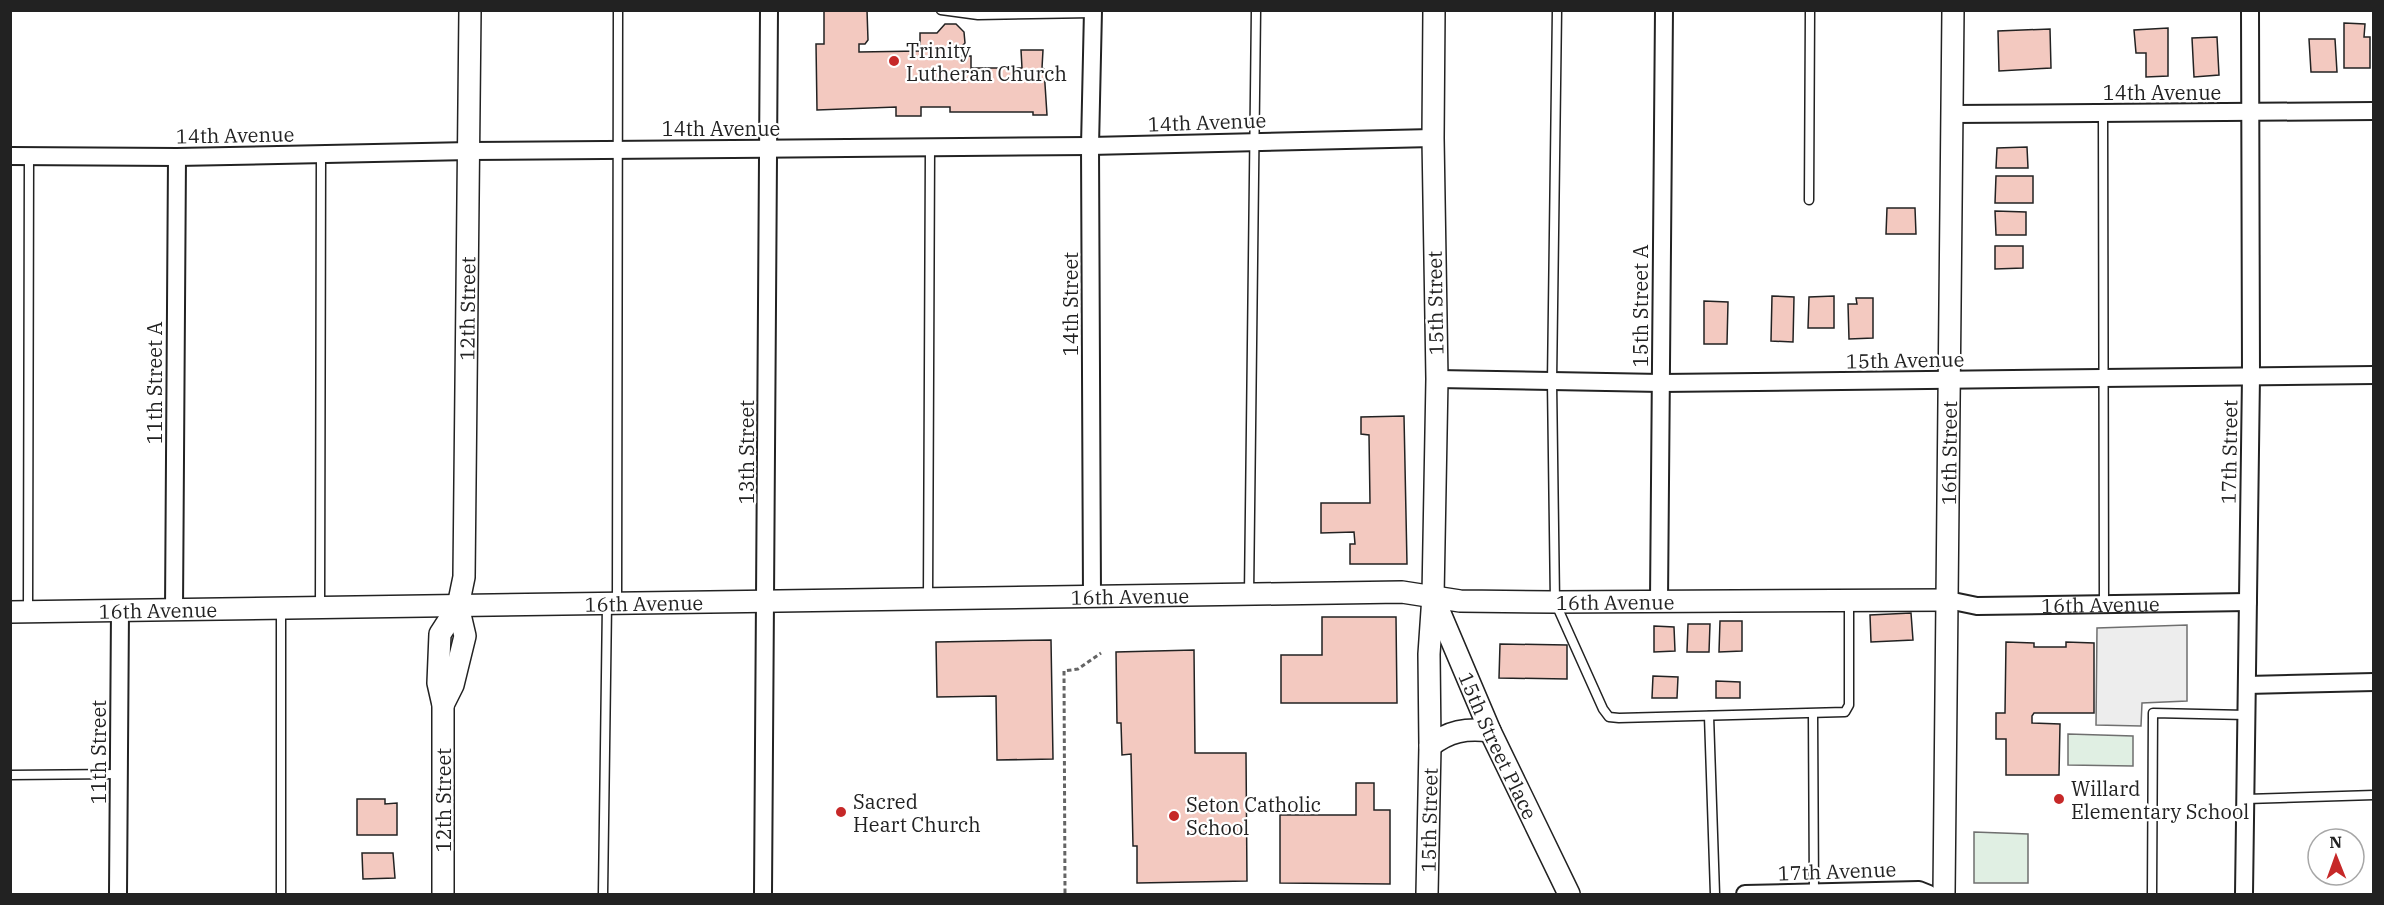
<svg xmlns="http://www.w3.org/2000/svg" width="2384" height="905" font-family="'IBM Plex Serif',serif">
	<rect width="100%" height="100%" fill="#fff"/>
	<g fill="#e0efe3" stroke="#6f6f6f" stroke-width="1.5">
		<path d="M2068 734 2133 736V766L2068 765Z"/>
		<path d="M1974 832 2028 834V883H1974Z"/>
	</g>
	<path fill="#ededed" stroke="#6f6f6f" stroke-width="1.5" d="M2187 625V701L2142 703 2141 726 2096 725 2097 628Z"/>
	<g fill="#f3c9c0" stroke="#222" stroke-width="1.5">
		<path d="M824 10H867L868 40 865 44H859V52L920 51V33H937L945 24H956L964 32 965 43 957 51V56H971V68H1022L1021 50H1043L1042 68 1044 69 1047 115H1033V112H950V107H921V116H896V107L817 110 816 44H824Z"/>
		<path d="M2344 23 2365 24 2364 37H2370V68H2344Z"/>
		<path d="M2168 28V76L2146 77V53H2136L2134 30Z"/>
		<path d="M2050 29 2051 68 1999 71 1998 31Z"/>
		<path d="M2217 37 2219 75 2194 77 2192 38Z"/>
		<path d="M2309 39H2335L2337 72H2311Z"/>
		<path d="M2027 147 2028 168H1996L1997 148Z"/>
		<path d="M1996 176H2033V203H1995Z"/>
		<path d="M1887 208H1915L1916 234H1886Z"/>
		<path d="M1995 211 2026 212V235H1996Z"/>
		<path d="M1995 246H2023V268L1995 269Z"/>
		<path d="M1772 296 1794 297 1793 342 1771 341Z"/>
		<path d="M1834 296V328H1808L1809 297Z"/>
		<path d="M1856 298H1873V338L1849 339 1848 304H1857Z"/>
		<path d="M1704 301 1728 302 1727 344H1704Z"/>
		<path d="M1404 416 1407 564H1350V544H1355L1354 532 1321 533V503H1370L1369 435 1361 434V417Z"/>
		<path d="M1911 613 1913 640 1871 642 1870 615Z"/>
		<path d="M1322 617H1396L1397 703H1281V655H1322Z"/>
		<path d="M1720 621H1742V651L1719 652Z"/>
		<path d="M1688 624H1710L1709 652H1687Z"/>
		<path d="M1654 626 1674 627 1675 651 1654 652Z"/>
		<path d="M1051 640 1053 759 997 760 996 696 937 697 936 642Z"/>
		<path d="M2006 642 2034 643V647H2066V642L2094 643V713H2034L2032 716V723L2060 724 2059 775H2006V739H1996V713H2005Z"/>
		<path d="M1500 644 1567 645V679L1499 678Z"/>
		<path d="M1194 650 1195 753H1246L1247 881 1137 883V846H1133L1131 754 1122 755 1121 723H1117L1116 652Z"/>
		<path d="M1653 676 1678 677 1677 698H1652Z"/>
		<path d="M1716 681 1740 682V698H1716Z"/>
		<path d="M1356 783H1374V810H1390V884L1280 883V815H1356Z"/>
		<path d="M357 799H385V804L397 803V835H357Z"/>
		<path d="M362 853H393L395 878 363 879Z"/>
	</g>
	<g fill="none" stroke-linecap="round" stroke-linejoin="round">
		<g stroke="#222" stroke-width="11">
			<g id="service">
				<path d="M941 10 978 15 1093 13"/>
				<path d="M1557 10 1552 382 1555 602 1603 709 1609 717 1619 718 1845 712 1849 705V600"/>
				<path d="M2103 114 2104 604"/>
				<path d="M1809 200 1810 10"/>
				<path d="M1249 595 1256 10"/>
				<path d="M928 598 930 148"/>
				<path d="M617 602 618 10"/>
				<path d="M320 607 321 154"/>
				<path d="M28 611 29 156"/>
				<path d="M1813 714 1814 893"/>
				<path d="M1709 716 1715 894"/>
				<path d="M10 775 119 774"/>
				<path d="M2246 799 2374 795"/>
				<path d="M281 894V609"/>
				<path d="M603 894 607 604"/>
				<path d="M2152 894 2153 713 2247 715"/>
			</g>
		</g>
		<g stroke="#222" stroke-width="20">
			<g id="minor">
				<path d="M1952 114 2374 111"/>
				<path d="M10 156 177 157 470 151 1090 146 1433 138"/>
				<path d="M1437 379 1661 383 2374 375"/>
				<path d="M1092 597 1090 146 1093 10"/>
				<path id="s1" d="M1948 600 1977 606 2248 602"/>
				<path d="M1659 601 1664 10"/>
				<path d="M174 610 177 157"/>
				<path d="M2247 685 2374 682"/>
				<path d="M118 894 120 610"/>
				<path d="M763 894 769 10"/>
				<path d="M1745 894 1919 890 1929 894"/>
				<path d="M2244 894 2251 376 2250 10"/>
			</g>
		</g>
		<g stroke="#222" stroke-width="24">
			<g id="tertiary">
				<path id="s2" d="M1434 599 1490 731 1569 894"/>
				<path id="s3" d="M10 612 1402 592 1460 601 1555 602 1948 600"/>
				<path d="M443 705 453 685 465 636 458 606"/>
				<path d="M1430 746C1449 731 1466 728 1490 731"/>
				<path id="s4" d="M443 894V705L438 683 440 634 458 606 464 577 470 10"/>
				<path id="s5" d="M1427 894 1430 746 1429 654 1433 596 1437 379 1433 138 1434 10"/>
				<path id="s6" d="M1944 894 1953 10"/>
			</g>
		</g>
		<path stroke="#646464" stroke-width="3" stroke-dasharray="4.5 3" stroke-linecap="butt" d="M1065 893 1064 671 1078 669 1101 653"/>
		<use href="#service" stroke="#fff" stroke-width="8"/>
		<use href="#minor" stroke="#fff" stroke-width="16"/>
		<use href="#tertiary" stroke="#fff" stroke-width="21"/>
	</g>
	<g fill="#c62828" stroke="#fff" stroke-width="2">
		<circle cx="894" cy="61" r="6"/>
		<circle cx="2059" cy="799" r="6"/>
		<circle cx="841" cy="812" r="6"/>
		<circle cx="1174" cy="816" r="6"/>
	</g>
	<g text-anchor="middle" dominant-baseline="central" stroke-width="4.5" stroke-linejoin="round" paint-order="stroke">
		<g font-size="20" fill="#222" stroke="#fff" text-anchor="start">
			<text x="906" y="50">Trinity<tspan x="906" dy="23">Lutheran Church</tspan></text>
			<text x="2071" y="788">Willard<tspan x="2071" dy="23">Elementary School</tspan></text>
			<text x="853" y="801">Sacred<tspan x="853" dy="23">Heart Church</tspan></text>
			<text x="1186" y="804">Seton Catholic<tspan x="1186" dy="23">School</tspan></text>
		</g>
		<g font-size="20" fill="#222" stroke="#fff">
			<text x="2162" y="92">14th Avenue</text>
			<text transform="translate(1207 122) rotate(-2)">14th Avenue</text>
			<text x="721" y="128">14th Avenue</text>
			<text transform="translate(235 135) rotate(-1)">14th Avenue</text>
			<text transform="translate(1435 303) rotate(-91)">15th Street</text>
			<text transform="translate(1070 304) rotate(-90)">14th Street</text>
			<text transform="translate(1640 306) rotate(-90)">15th Street A</text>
			<text stroke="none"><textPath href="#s4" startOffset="592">12th Street</textPath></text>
			<text transform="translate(1905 360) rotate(-1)">15th Avenue</text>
			<text transform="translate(154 383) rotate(-90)">11th Street A</text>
			<text transform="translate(746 452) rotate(-90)">13th Street</text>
			<text transform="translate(2229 452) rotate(-89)">17th Street</text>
			<text stroke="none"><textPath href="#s6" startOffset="441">16th Street</textPath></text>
			<text stroke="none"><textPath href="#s3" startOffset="1120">16th Avenue</textPath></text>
			<text stroke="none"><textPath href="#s3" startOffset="634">16th Avenue</textPath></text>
			<text stroke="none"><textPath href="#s3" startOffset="1606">16th Avenue</textPath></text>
			<text stroke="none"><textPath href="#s1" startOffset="153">16th Avenue</textPath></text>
			<text stroke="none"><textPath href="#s3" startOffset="148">16th Avenue</textPath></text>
			<text stroke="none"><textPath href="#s2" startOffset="160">15th Street Place</textPath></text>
			<text transform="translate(98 752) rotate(-90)">11th Street</text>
			<text transform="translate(443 800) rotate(-90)">12th Street</text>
			<text stroke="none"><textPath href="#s5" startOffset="74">15th Street</textPath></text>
			<text transform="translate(1837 871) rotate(-2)">17th Avenue</text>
		</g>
	</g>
	<rect width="2384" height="905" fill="none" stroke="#222222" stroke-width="24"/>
	<g transform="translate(2336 857) rotate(359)"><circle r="28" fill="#ffffff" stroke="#a7a7a7" stroke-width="1.5"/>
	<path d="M0-4.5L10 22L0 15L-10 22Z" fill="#c62828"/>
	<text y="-9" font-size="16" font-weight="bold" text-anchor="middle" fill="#222222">N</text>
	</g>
</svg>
